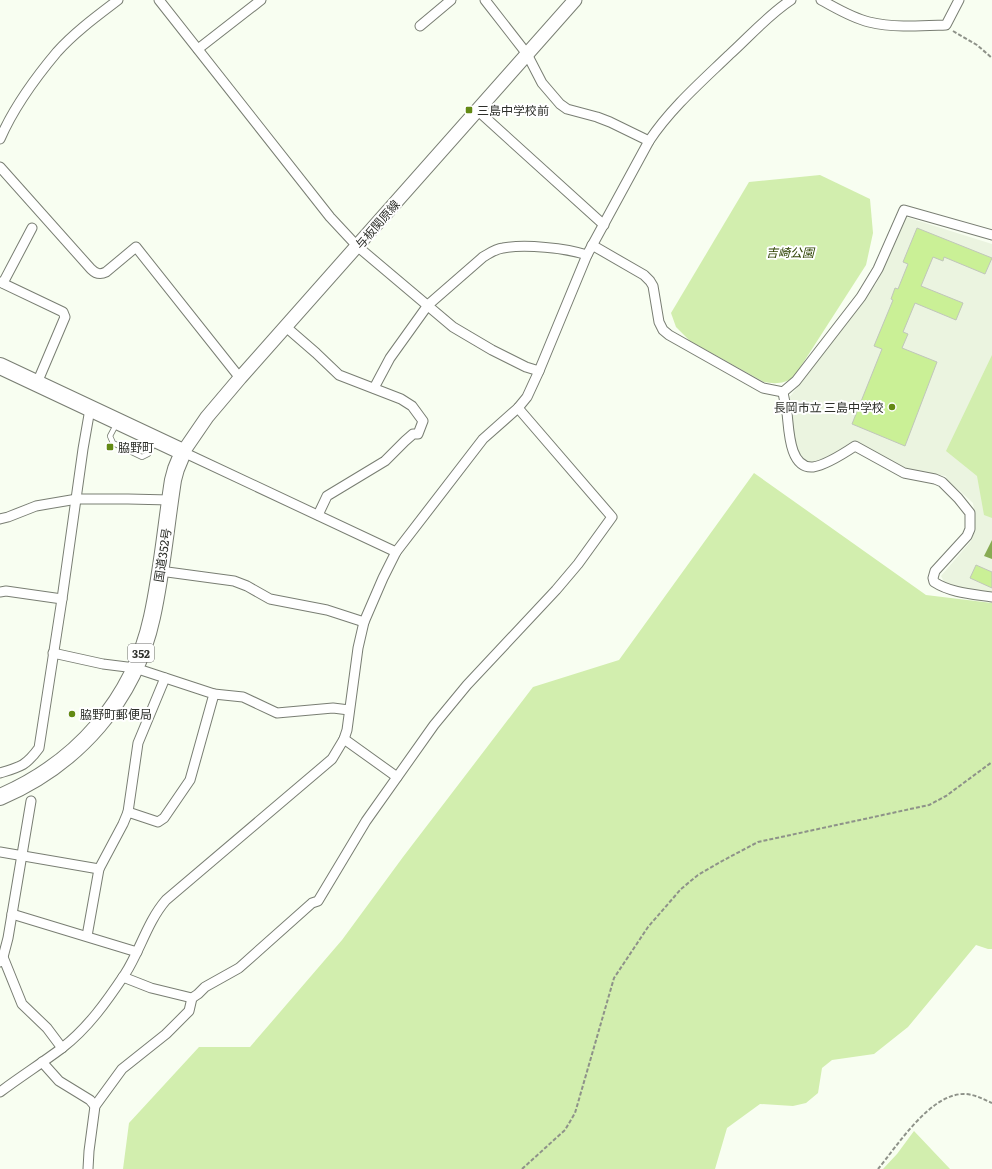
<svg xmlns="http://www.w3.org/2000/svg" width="992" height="1169" font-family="Literata,'Noto Sans JP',serif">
	<rect width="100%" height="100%" fill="#f8fef1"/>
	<path fill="#ebf4e0" d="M906 217 992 244V593L959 589 946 585 941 576 971 541 975 530V517L973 503 959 490 948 483 946 476 907 470 854 440 833 455 813 462H808L803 459 798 454 796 448 789 398 876 284Z"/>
	<g fill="#d2eeae">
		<path d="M820 175 870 199 873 233 866 265 794 377C784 384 775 384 764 382L690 341 676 327 671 313 749 182Z"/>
		<path d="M992 355V518L984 515 977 476 946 451Z"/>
		<path d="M754 473 926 595 992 603V949H988L976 945 908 1027 874 1054 832 1060 822 1068 818 1093 806 1103 793 1106 760 1104 727 1128 715 1169H123L129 1123 199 1047H250L342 940 403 857 533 687 619 660Z"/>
		<path d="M914 1131 950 1169H883L897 1154Z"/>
	</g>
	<path fill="#88ab53" d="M992 540V559L984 556Z"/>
	<g fill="#caf096" stroke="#c0c6ba">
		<path d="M917 228 992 258 985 274 944 257 943 261 933 257 921 286 963 303 956 320 915 303 903 332 908 334 902 348 937 362 905 446 852 424 882 349 874 346 893 300 891 299 895 288 898 289 908 264 903 262Z"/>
		<path d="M976 565 992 572V588L970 578Z"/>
	</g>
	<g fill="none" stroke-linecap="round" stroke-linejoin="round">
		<g stroke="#797e73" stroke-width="6">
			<path id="service" d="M117 423 110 436 113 443 142 457 148 454 155 442"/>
		</g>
		<g stroke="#797e73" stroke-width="11">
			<g id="minor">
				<path d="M159 0 330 217 357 246 453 327 492 350 526 367 539 371"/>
				<path d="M485 0 527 54 542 83 560 104 567 109 597 117 610 122 649 141"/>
				<path d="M821 0C836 8 852 18 869 22 894 28 921 26 946 25L959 0"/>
				<path d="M420 26 451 0"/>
				<path d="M198 49 261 0"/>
				<path d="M477 110 604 225"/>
				<path d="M0 139C13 109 36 77 57 52 75 32 97 16 118 0"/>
				<path d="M0 167 91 269C96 274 100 275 106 272L136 247 240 378"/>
				<path d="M592 245 644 275 650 281 653 286 659 322 663 330 669 335 763 388 783 392 796 381 861 297 878 269 904 210 992 235"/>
				<path d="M0 282 63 312 65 317 37 383"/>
				<path d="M3 283 32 228"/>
				<path d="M286 327 316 353 339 375 401 399 412 406 423 421 418 434H413L405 441 385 461 327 496 318 515"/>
				<path d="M374 388 390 358 428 305 483 257C490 253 495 249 503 248 525 244 566 248 587 255"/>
				<path d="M783 392C784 399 786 406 787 413 789 429 789 469 813 467 826 465 843 454 855 446L904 473 935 479 942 482 958 498 970 513V529L967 536 935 571 933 578 934 582C951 593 972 594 992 597"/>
				<path d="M183 452 396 552"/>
				<path d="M0 519 8 517 36 506 77 499H128L170 500"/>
				<path d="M160 571 234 581 247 586 270 599 327 610 364 622"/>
				<path d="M0 592 6 591 62 599"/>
				<path d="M53 653 103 664 135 668 214 694 190 780 164 818 158 822 128 812 123 824 99 869 87 936"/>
				<path d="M214 694 243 697 277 713 333 708 349 710"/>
				<path d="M344 739 397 777"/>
				<path d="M0 773C20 767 26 766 39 748L62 599 83 449 90 409"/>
				<path d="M128 812 138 743 165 678"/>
				<path d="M0 852 99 869"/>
				<path d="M12 914 137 952"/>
				<path d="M3 957 22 1004 47 1028 62 1048"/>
				<path d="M0 962 3 957 8 938 31 801"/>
				<path d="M123 977 151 988 192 998 198 994 205 987 239 968 312 903 318 901 366 821 434 725 467 685 556 590 578 564 612 517 518 408"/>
				<path d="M42 1062 59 1081 90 1100 95 1106"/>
				<path d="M0 1092C20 1077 42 1063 62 1048 88 1028 107 1001 125 974 140 951 147 922 166 900L332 759 344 739 347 730 358 648 364 622 383 578 396 552 483 439 518 408 527 397 539 371 587 255 649 141C671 108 701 82 729 55 749 37 768 15 791 0"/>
				<path d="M88 1169 89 1151 95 1106 122 1069 166 1034 189 1011 192 998"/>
			</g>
		</g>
		<g stroke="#797e73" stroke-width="15">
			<path id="secondary" d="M183 452 207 417 240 378 575 0"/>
		</g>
		<g stroke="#797e73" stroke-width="18">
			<path id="trunk" d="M0 366 183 452 176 469 173 480C166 525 162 572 152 617 134 700 77 764 0 797"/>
		</g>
		<g stroke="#8e9289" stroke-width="2" stroke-dasharray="4 2" stroke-linecap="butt">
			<path d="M953 31 977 45 992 58"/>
			<path d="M522 1169 565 1130 575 1113 614 978 648 927 681 889 698 875 724 860 758 842 929 805 946 796 992 762"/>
			<path d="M878 1169C898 1145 931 1092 966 1094 976 1095 983 1099 992 1103"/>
		</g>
		<use href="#service" stroke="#fff" stroke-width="4.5"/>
		<use href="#minor" stroke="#fff" stroke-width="9"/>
		<use href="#secondary" stroke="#fff" stroke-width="13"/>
		<use href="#trunk" stroke="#fff" stroke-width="16"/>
	</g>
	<g fill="#638a14" stroke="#fff" stroke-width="1.5">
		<rect x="465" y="106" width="8" height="8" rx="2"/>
		<circle cx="892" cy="407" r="4"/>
		<rect x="106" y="443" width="8" height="8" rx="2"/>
		<circle cx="72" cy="714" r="4"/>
	</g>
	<g text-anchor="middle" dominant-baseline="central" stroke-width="4" stroke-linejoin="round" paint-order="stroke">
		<rect fill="#fff" stroke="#6c6d6a" stroke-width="1" x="128" y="644" width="26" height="18" rx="3"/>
		<g font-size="11" font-weight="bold" fill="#2d2f2a">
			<text x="141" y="653">352</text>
		</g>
		<g font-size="12" fill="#2d2f2a" stroke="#fff" text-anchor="start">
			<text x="477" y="110">三島中学校前</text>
			<text x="884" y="407" text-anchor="end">長岡市立 三島中学校</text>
			<text x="118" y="447">脇野町</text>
			<text x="80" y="714">脇野町郵便局</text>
		</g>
		<g font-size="12" fill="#2d2f2a" stroke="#fff">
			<text transform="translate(377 224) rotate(-49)">与板関原線</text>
			<text transform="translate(162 555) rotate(-81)">国道352号</text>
		</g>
		<g font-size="12" font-style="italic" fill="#2c4100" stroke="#fff">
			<text x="790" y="252">吉崎公園</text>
		</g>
	</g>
</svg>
